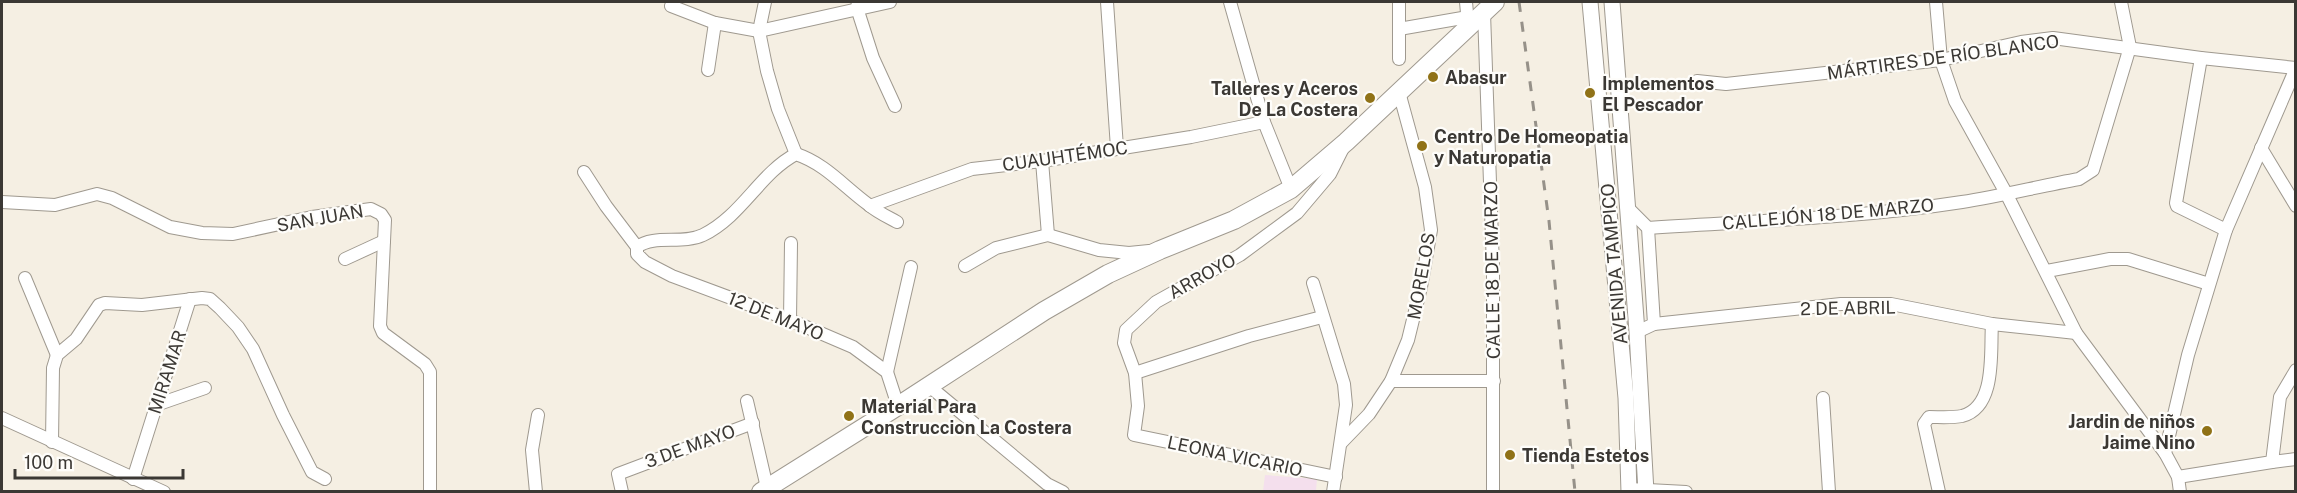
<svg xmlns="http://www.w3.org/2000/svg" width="2297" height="493" font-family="'Public Sans',sans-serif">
	<rect width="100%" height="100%" fill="#f5efe3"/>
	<path fill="#f4dfed" d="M1265 475 1317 479 1316 491H1263Z"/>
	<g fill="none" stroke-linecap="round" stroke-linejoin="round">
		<g stroke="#9f998f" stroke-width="14">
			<g id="minor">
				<path d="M765 2 759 31 767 71 778 109 796 154"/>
				<path d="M858 2 857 8 873 58 895 106"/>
				<path d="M1107 2 1117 148"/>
				<path d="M1230 2 1264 122 1291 189"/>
				<path d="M1466 2 1468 24"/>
				<path d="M1936 2 1941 60 1955 101 2006 193 2076 333 2165 453 2178 477 2180 492"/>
				<path d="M671 6 715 23 759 31 890 2"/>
				<path d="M1484 13 1493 267V492"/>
				<path d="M1399 29 1468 17"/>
				<path d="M2201 58 2176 203 2177 206 2226 230"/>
				<path d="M1399 59V2"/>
				<path d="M708 70 715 23"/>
				<path d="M1697 81 1726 84 1941 60 2021 42 2053 38 2201 58 2296 68"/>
				<path d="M2261 148 2296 206"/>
				<path d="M1042 161 1048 235"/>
				<path d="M584 172 606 206 637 247"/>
				<path d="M2 202 55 205 97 194 112 198 170 227 202 233 233 234 312 217 371 209 381 214 385 220 380 326 383 333 425 364 430 372V492"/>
				<path d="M870 206 972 169 1042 161 1191 137 1264 122"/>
				<path d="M1626 206 1648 228 1654 324 1637 332"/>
				<path d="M1648 228C1753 221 1859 218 1962 202 2001 196 2040 186 2079 179L2093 170 2130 47 2121 2"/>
				<path d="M637 247V254L645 262 672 276 790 320 853 347 887 372 898 406"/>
				<path d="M637 247C655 234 682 245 703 235 742 216 760 173 796 154 826 164 844 187 869 205 877 212 888 217 897 222"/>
				<path d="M345 259 384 241"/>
				<path d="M965 266 996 248 1048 235 1099 250 1129 253 1149 251"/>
				<path d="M2047 271 2110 259H2128L2209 284"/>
				<path d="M25 278 57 355"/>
				<path d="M1313 283 1344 384 1346 405 1333 492"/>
				<path d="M790 320 791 243"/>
				<path d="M1654 324 1841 304H1891L1992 324 2076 333"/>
				<path d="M887 372 911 267"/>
				<path d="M1135 373 1249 336 1322 317"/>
				<path d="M1391 381H1494"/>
				<path d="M929 386 1047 484 1063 492"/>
				<path d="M1823 398 1829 492"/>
				<path d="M747 401 768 492"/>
				<path d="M156 405 205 388"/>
				<path d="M2 418 164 492"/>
				<path d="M52 442 53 368 57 355 76 339 99 305 105 303 142 305 202 298 210 299 220 308 238 327 253 349 283 415 312 472 325 479"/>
				<path d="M1342 442 1369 414 1391 381 1408 340 1421 287 1431 230 1425 187 1399 92"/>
				<path d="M2165 453 2188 355 2226 230 2296 68"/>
				<path d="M2272 462 2296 459"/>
				<path d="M1336 477 1134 435 1138 406 1135 373 1124 343 1126 330 1156 302 1240 255 1297 213 1330 174 1343 148"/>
				<path d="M2178 477 2272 462 2280 397 2296 370"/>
				<path d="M133 479 190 299"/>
				<path d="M1629 489 1686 492"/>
				<path d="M536 492 532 450 538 415"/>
				<path d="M622 492 618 474 753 423"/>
				<path d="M1939 492 1924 424 1929 417C1940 417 1952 418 1962 416 1997 407 1990 351 1992 324"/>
			</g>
		</g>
		<g stroke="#9f998f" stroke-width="17">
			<g id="major">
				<path d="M1590 2 1626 398 1629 492"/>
				<path d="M1612 2 1637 332 1646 492"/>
			</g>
		</g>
		<g stroke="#9f998f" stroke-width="20">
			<path id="highway" d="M761 492 898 406 1044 311 1108 274 1160 250 1234 220 1291 189 1346 142 1495 2"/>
		</g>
		<use href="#minor" stroke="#fff" stroke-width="12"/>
		<use href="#major" stroke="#fff" stroke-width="15"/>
		<use href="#highway" stroke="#fff" stroke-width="18"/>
		<path stroke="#969189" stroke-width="3" stroke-dasharray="10 10" stroke-linecap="butt" d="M1519 2 1549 221 1575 492"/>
	</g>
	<g fill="#907217" stroke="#fefdfa" stroke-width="2">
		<circle cx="1433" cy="77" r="6"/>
		<circle cx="1590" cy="93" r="6"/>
		<circle cx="1370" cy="98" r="6"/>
		<circle cx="1422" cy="146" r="6"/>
		<circle cx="849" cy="416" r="6"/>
		<circle cx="2207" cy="431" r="6"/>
		<circle cx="1510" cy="455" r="6"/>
	</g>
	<g text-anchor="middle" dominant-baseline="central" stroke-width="4.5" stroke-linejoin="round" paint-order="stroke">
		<g font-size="18" fill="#3b3834" stroke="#fefdfa">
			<text transform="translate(1943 57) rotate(-8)">MÁRTIRES DE RÍO BLANCO</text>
			<text transform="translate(1065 156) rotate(-8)">CUAUHTÉMOC</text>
			<text transform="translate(1828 214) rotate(-5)">CALLEJÓN 18 DE MARZO</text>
			<text transform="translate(320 218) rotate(-10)">SAN JUAN</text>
			<text transform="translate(1614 264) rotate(-95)">AVENIDA TAMPICO</text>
			<text transform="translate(1492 270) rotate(-91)">CALLE 18 DE MARZO</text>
			<text transform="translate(1202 276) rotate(-29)">ARROYO</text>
			<text transform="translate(1421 276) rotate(-80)">MORELOS</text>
			<text transform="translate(1848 308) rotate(-1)">2 DE ABRIL</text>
			<text transform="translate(776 316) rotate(22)">12 DE MAYO</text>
			<text transform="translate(167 372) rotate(-72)">MIRAMAR</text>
			<text transform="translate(690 446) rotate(-20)">3 DE MAYO</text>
			<text transform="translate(1235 456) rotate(12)">LEONA VICARIO</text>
		</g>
		<g font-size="18" font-weight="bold" fill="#3b3834" stroke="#fefdfa" text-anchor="start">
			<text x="1445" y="77">Abasur</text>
			<text x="1602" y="83">Implementos<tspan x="1602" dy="21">El Pescador</tspan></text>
			<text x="1358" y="88" text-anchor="end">Talleres y Aceros<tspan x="1358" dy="21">De La Costera</tspan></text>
			<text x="1434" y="136">Centro De Homeopatia<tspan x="1434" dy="21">y Naturopatia</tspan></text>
			<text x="861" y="406">Material Para<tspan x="861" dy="21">Construccion La Costera</tspan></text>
			<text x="2195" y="421" text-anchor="end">Jardin de niños<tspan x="2195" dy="21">Jaime Nino</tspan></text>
			<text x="1522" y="455">Tienda Estetos</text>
		</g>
	</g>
	<rect width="2297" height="493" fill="none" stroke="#3b3834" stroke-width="6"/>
	<path d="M15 469v9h168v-9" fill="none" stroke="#3b3834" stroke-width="3"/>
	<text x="24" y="469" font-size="18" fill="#3b3834" stroke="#fefdfa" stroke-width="4.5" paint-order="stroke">100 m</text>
</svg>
